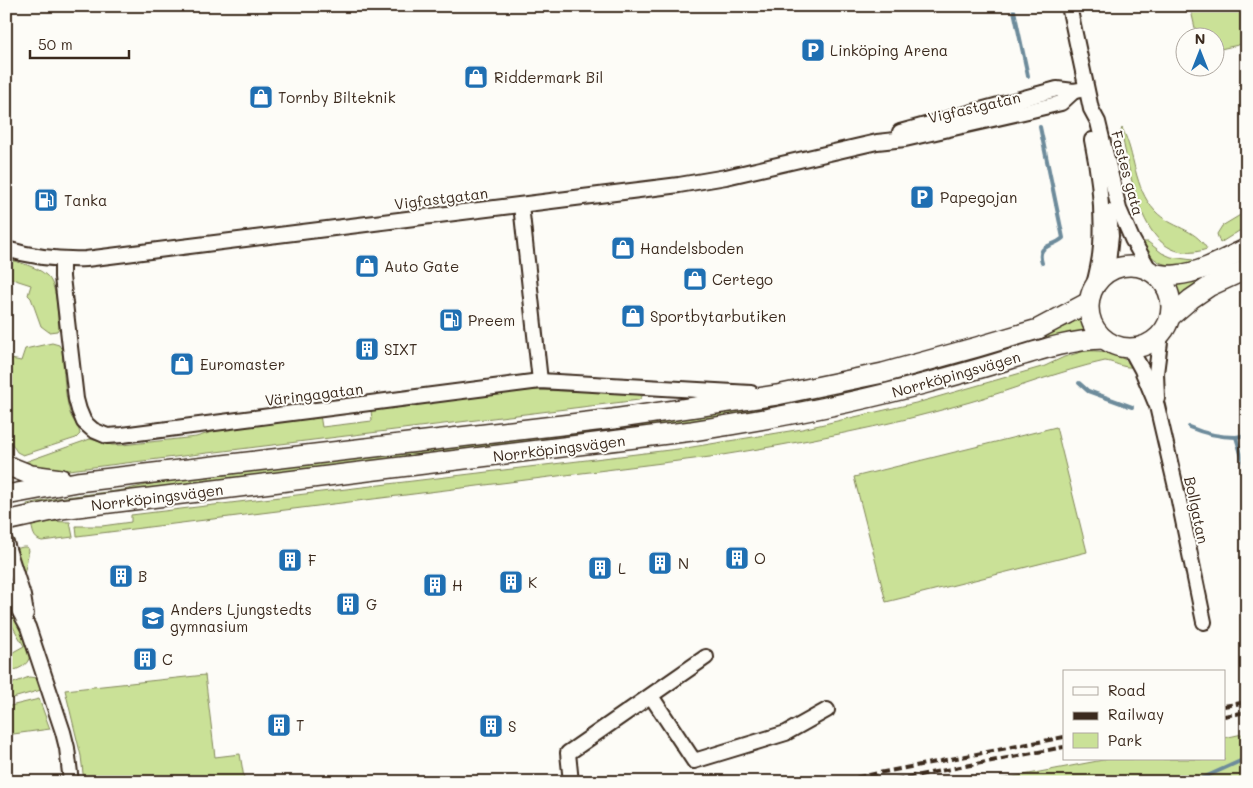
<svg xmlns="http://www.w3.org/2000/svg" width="1253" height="788" font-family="Mali,sans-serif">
	<rect width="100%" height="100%" fill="#fdfcf7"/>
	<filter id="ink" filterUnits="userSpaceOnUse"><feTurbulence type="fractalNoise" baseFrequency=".02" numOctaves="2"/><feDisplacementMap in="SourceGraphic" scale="10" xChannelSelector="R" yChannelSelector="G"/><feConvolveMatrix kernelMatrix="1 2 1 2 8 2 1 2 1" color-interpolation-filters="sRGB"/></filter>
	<g filter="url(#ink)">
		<g fill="#cae197" stroke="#82865a">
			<path d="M1190 6H1247V43L1216 50V38L1197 37Z"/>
			<path d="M1122 128C1136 155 1133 187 1155 211 1172 229 1194 227 1207 249 1141 272 1131 174 1121 131Z"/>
			<path d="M1247 211V226L1220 243 1217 234 1222 226Z"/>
			<path d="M1140 242H1148L1162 253 1171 257 1193 260 1194 264C1166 267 1157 267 1140 242Z"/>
			<path d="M1247 256V259L1207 279 1180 299 1176 284Z"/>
			<path d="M6 258C19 263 36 266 46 275 58 284 57 314 59 328L57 331 49 332 41 326 31 298 28 295 31 285 6 277Z"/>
			<path d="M1081 317 1086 331 1068 334 910 380 719 420 28 508 27 504 57 498 123 490 189 476 243 472 649 423 761 406 1049 333 1067 326Z"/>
			<path d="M52 343 59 345 62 350C64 370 64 392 70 413 72 420 79 426 80 434L76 438 23 455 17 452 6 435V358L21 361 25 349Z"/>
			<path d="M1085 351C1102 350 1122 353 1132 367 1122 368 1115 362 1105 361 1059 371 1015 389 970 402 885 427 798 443 710 457L77 536 76 526H102L131 522V515L686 448 741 439 802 429 920 402 1045 366 1064 357Z"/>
			<path d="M533 390 640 393 643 395 639 400 69 470 41 471 22 463 90 439 112 445H122L196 437 229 427 320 415 322 427 372 421 371 409Z"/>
			<path d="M1056 427 1087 552 886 602 854 477Z"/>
			<path d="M44 521 70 522 73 537 42 541C33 539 33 531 31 523Z"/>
			<path d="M23 547H27L29 550 24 575 15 549Z"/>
			<path d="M6 596 15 612 30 654C29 667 17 669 6 673V656L24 646 6 615Z"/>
			<path d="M205 675 215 757 240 754 244 778 214 782H84L81 756 65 690Z"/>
			<path d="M29 677 37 678 41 690 6 700V686Z"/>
			<path d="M39 699 50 729 6 735V707Z"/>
			<path d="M1247 733V782H987L1108 759H1224V738Z"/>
		</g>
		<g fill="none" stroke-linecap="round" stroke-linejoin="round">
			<g stroke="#6d8b9b" stroke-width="4">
				<path d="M1013 6 1028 76"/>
				<path d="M1040 127 1063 238C1052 248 1036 244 1042 263"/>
				<path d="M1079 383 1088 391 1132 407"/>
				<path d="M1189 427C1205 434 1218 437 1236 437L1245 467"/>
				<path d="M1236 437 1247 435"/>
				<path d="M1194 782 1247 758"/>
			</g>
			<g stroke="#3b2a1e" stroke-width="18">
				<g id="street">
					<path d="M1069 6 1091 109 1098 122 1119 209 1132 239 1150 271"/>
					<path d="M900 132 1057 89 1074 91 1080 90"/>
					<path d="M1092 140C1099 173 1103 212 1101 246 1100 260 1097 274 1093 288"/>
					<path d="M521 205 540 381"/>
					<path d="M6 249C33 257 58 260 86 259L679 185 726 177 877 142 905 139 1028 111 1061 103 1074 91"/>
					<path d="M62 260V277L76 399 79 410 84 422 93 430 107 436 122 435 540 381 751 393"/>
					<path d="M1107 272 1111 236 1109 212"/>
					<path d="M1130 348 1142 370 1157 406 1178 496 1204 622"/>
					<path d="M1157 398 1156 373 1161 334"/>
					<path d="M6 543 23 596 26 614"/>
					<path d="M6 586 28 627 63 732 67 748 71 782"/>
					<path d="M651 696 694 761 786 733 827 710"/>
					<path d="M571 782 568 753 706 657"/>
				</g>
			</g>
			<g stroke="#3b2a1e" stroke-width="22">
				<g id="secondary">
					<circle cx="1130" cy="307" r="41"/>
					<path d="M1155 274C1162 275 1169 276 1176 275 1201 273 1225 259 1247 248"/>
					<path d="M1170 317 1191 299 1210 286 1247 269"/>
					<path d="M6 465 31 475 61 479"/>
					<path d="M6 495 77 482 613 419 777 395 883 373 977 347 1038 329 1089 302"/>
					<path d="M6 521 61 509 692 431C771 419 850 404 927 383 953 376 979 369 1004 361 1037 351 1069 340 1104 339"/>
				</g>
			</g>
			<use href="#street" stroke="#fdfcf7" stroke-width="14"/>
			<use href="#secondary" stroke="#fdfcf7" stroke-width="19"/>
			<g stroke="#3b2a1e" stroke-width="4" stroke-dasharray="8 4" stroke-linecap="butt">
				<path d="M1224 706 1247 702"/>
				<path d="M1224 716 1247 712"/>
				<path d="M833 782 1064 737"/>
				<path d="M883 782 1064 747"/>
			</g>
		</g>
	</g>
	<defs>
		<g id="parking-square" transform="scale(1.25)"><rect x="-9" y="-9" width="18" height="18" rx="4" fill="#1f6fb2" stroke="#fdfcf7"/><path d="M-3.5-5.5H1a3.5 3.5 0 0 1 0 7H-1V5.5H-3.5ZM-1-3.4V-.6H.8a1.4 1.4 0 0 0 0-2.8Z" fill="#fff"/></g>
		<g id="shop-square" transform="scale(1.25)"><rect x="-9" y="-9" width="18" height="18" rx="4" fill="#1f6fb2" stroke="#fdfcf7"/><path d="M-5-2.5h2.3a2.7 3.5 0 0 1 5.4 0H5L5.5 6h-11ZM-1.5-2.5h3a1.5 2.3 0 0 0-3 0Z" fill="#fff"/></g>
		<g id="fuel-square" transform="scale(1.25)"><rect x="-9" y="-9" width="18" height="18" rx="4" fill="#1f6fb2" stroke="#fdfcf7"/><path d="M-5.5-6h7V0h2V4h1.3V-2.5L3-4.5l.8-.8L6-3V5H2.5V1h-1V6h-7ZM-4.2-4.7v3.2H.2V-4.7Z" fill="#fff"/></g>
		<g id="building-square" transform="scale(1.25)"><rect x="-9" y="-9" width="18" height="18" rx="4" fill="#1f6fb2" stroke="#fdfcf7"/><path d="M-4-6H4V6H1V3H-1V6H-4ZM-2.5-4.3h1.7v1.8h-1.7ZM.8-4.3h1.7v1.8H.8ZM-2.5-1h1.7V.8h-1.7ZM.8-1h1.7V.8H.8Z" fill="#fff"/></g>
		<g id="school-square" transform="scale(1.25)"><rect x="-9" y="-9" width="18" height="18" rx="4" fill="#1f6fb2" stroke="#fdfcf7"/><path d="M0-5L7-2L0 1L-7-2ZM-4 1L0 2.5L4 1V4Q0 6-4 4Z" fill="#fff"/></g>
	</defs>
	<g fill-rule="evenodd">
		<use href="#parking-square" x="813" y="50"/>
		<use href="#shop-square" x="476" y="77"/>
		<use href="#shop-square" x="261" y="97"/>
		<use href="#parking-square" x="922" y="197"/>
		<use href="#fuel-square" x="46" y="200"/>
		<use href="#shop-square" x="623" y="248"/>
		<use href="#shop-square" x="367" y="266"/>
		<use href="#shop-square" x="695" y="279"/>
		<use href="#shop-square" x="633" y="316"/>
		<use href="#fuel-square" x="451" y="320"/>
		<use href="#building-square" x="367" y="349"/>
		<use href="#shop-square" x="182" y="364"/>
		<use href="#building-square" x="737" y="558"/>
		<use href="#building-square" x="290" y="560"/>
		<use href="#building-square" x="660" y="563"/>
		<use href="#building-square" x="600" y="568"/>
		<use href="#building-square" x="121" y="576"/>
		<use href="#building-square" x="511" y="582"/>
		<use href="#building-square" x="435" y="585"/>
		<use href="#building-square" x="348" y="604"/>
		<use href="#school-square" x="153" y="618"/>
		<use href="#building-square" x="145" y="659"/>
		<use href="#building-square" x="279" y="725"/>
		<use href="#building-square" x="491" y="726"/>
	</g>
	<g text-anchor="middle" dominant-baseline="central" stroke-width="4" stroke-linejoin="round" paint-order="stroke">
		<g font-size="15" fill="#3b2a1e" stroke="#fdfcf7" text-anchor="start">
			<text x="830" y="50">Linköping Arena</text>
			<text x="494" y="77">Riddermark Bil</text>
			<text x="278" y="97">Tornby Bilteknik</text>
			<text x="940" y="197">Papegojan</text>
			<text x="64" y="200">Tanka</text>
			<text x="640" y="248">Handelsboden</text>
			<text x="384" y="266">Auto Gate</text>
			<text x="712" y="279">Certego</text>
			<text x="650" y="316">Sportbytarbutiken</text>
			<text x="468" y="320">Preem</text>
			<text x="384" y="349">SIXT</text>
			<text x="200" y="364">Euromaster</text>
			<text x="754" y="558">O</text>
			<text x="308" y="560">F</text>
			<text x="678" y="563">N</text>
			<text x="618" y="568">L</text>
			<text x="138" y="576">B</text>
			<text x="528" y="582">K</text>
			<text x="452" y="585">H</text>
			<text x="366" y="604">G</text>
			<text x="170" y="609">Anders Ljungstedts<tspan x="170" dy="17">gymnasium</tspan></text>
			<text x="162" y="659">C</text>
			<text x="296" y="725">T</text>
			<text x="508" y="726">S</text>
		</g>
		<g font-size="15" fill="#3b2a1e" stroke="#fdfcf7">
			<text transform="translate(974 107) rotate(-13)">Vigfastgatan</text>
			<text transform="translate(1128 173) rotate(75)">Fastes gata</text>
			<text transform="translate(441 198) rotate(-7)">Vigfastgatan</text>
			<text transform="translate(956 374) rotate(-16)">Norrköpingsvägen</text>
			<text transform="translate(314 394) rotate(-7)">Väringagatan</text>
			<text transform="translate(559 448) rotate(-7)">Norrköpingsvägen</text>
			<text transform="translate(157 497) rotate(-7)">Norrköpingsvägen</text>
			<text transform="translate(1197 510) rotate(78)">Bollgatan</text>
		</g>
	</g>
	<rect width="1253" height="788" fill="none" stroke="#fdfcf7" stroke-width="25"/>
	<rect x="12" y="12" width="1228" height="763" fill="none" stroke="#3b2a1e" stroke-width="2" filter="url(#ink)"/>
	<rect x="1063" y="670" width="162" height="90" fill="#fdfcf7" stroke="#afa8a0"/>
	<rect x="1073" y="687" width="25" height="8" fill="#fdfcf7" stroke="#afa8a0"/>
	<text x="1108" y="696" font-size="15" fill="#3b2a1e">Road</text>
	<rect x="1073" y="712" width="25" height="8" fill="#3b2a1e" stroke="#afa8a0"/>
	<text x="1108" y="720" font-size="15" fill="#3b2a1e">Railway</text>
	<rect x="1073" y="733" width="25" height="15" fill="#cae197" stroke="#afa8a0"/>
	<text x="1108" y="746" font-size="15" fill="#3b2a1e">Park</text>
	<g transform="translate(1200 52)"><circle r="24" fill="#fdfcf7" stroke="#afa8a0"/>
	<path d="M0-4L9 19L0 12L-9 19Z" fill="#1f6fb2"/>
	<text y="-8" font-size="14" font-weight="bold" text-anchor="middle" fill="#3b2a1e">N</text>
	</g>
	<path d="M30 50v8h99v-8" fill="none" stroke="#3b2a1e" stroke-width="2.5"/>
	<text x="38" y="50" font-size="15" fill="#3b2a1e" stroke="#fdfcf7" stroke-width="4" paint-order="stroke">50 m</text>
</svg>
